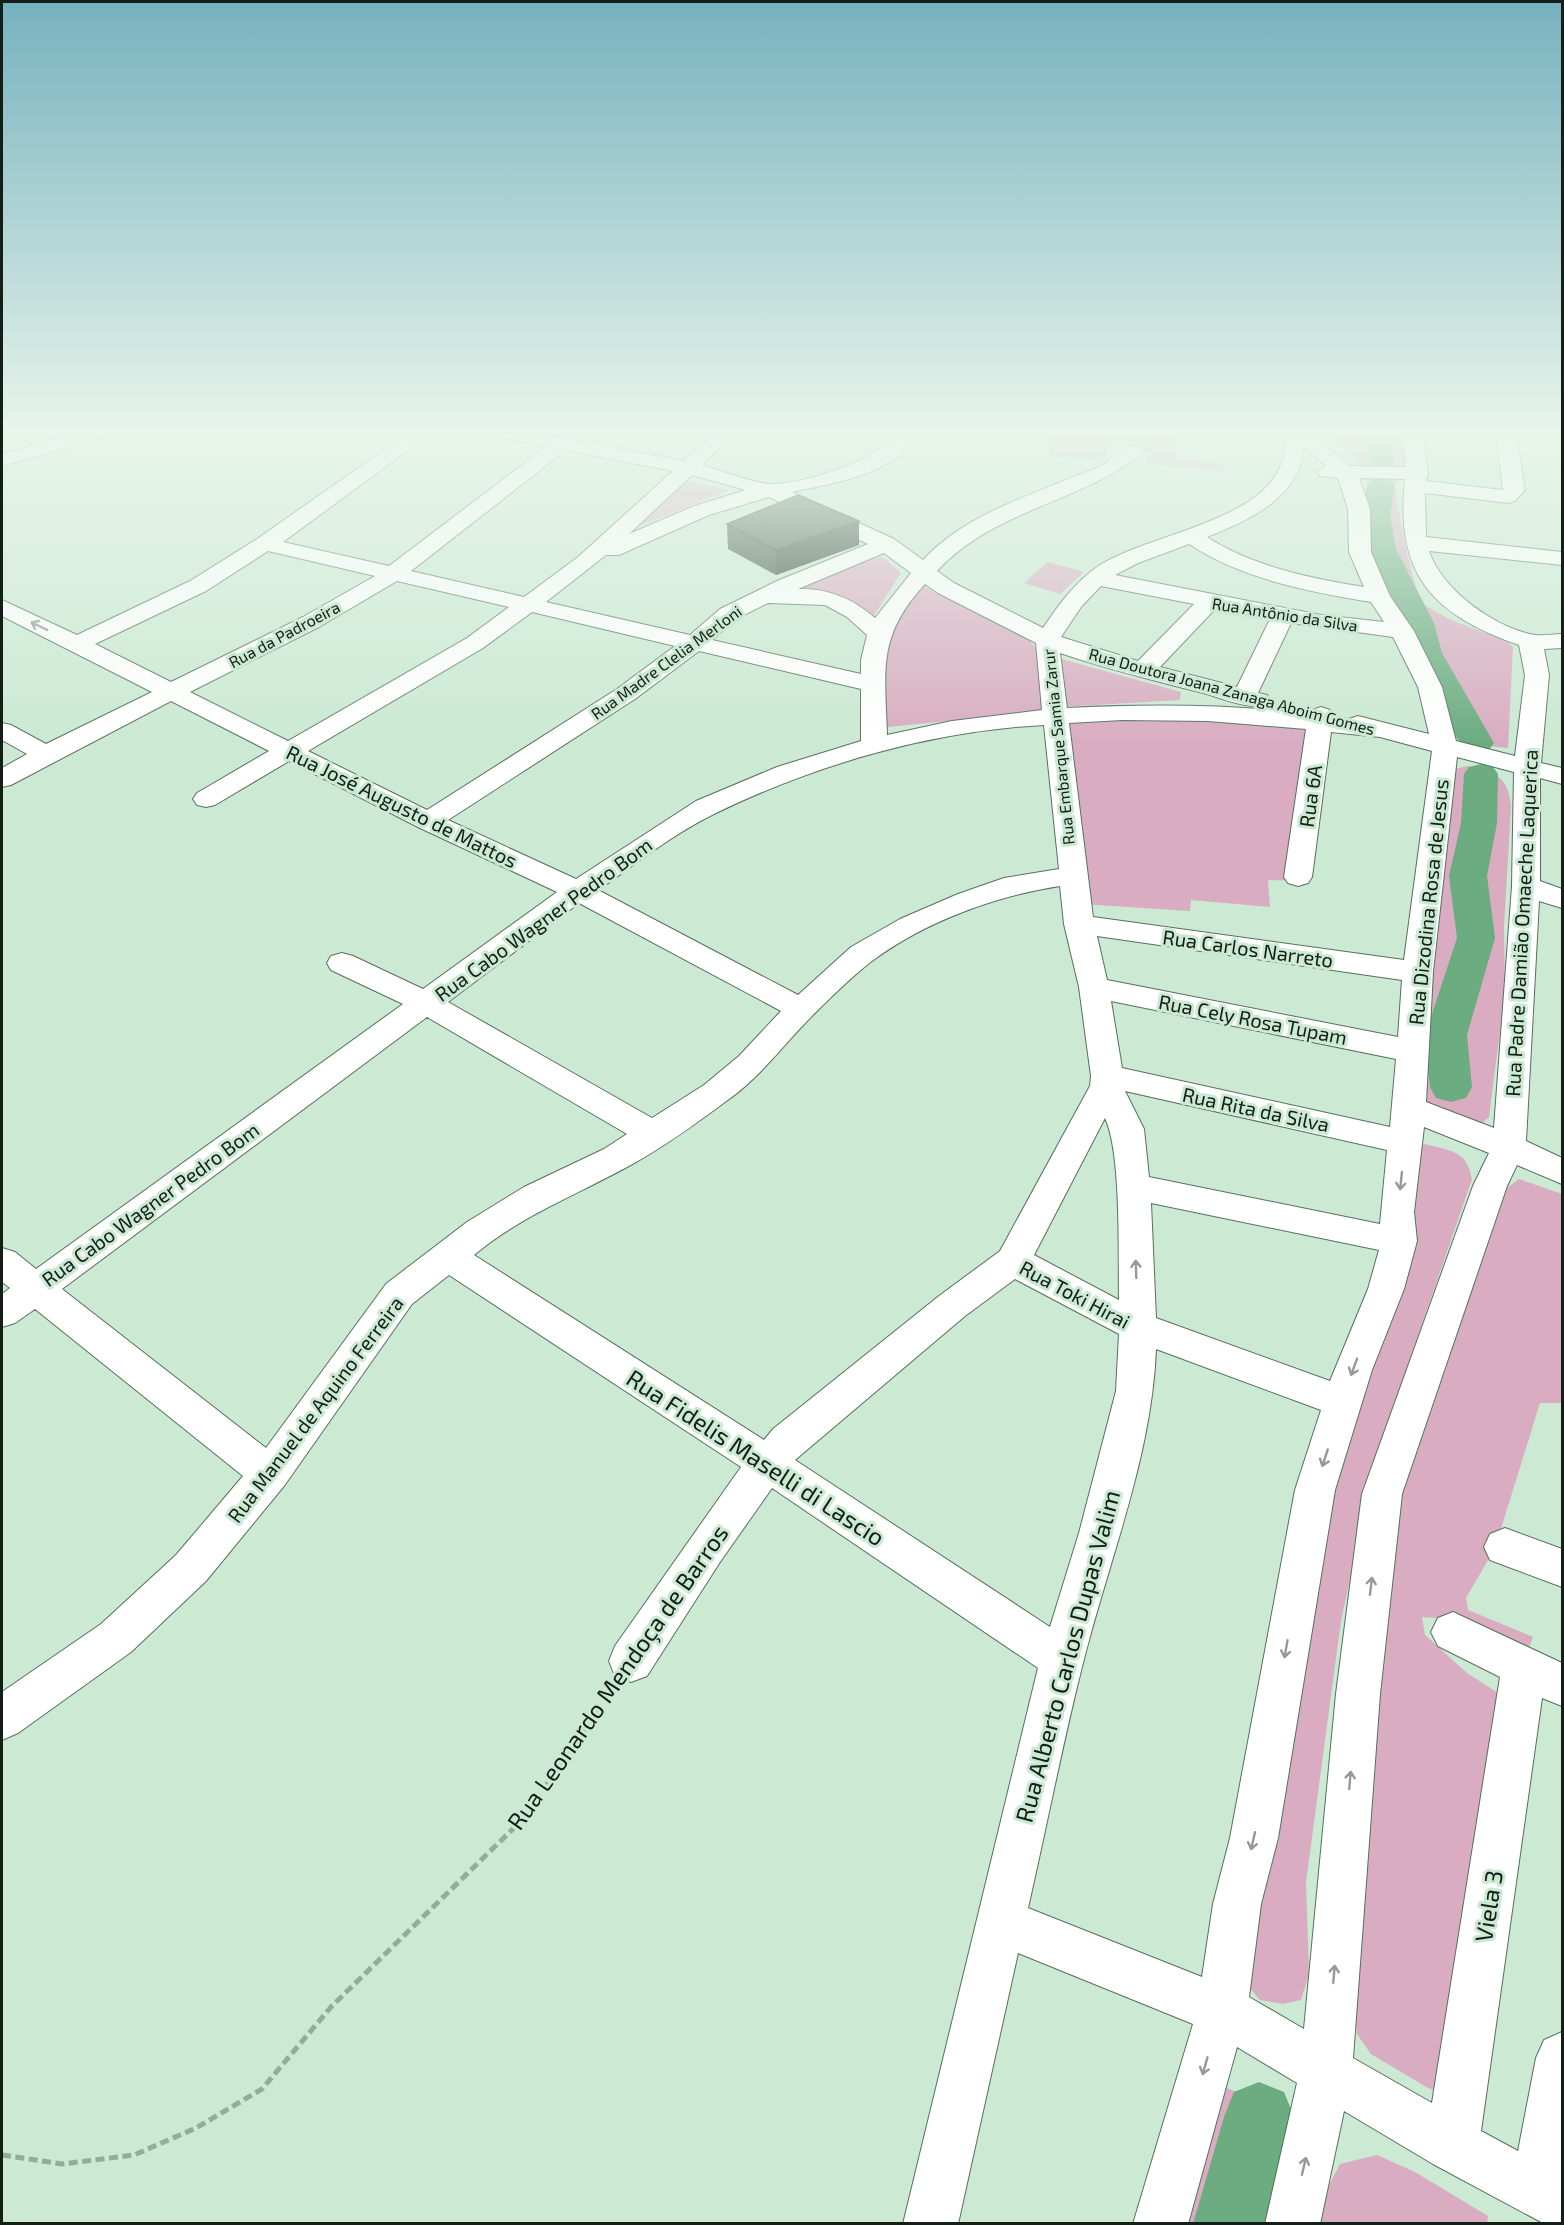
<svg xmlns="http://www.w3.org/2000/svg" width="1564" height="2225" font-family="'Exo 2',sans-serif">
	<rect width="100%" height="100%" fill="#cbe9d3"/>
	<g fill="#d9acc1">
		<path d="M1051 434 1176 435V458L1223 463V471L1147 463 1148 455 1145 449C1133 445 1116 442 1106 449V461L1053 456 1049 454Z"/>
		<path d="M1328 434H1399C1405 455 1410 465 1395 484 1400 525 1408 563 1421 603L1449 619 1508 642 1513 647 1508 748 1467 744 1451 736 1369 557 1366 481 1354 460Z"/>
		<path d="M674 478 729 490 634 528Z"/>
		<path d="M882 557 901 573 873 617 777 593 836 569Z"/>
		<path d="M1048 562 1084 572 1060 594 1024 583Z"/>
		<path d="M921 585 1030 641 1036 648 1045 708 1032 713 887 727 884 711 888 632Z"/>
		<path d="M1054 657 1181 692 1180 700 1059 707Z"/>
		<path d="M1058 718 1197 721 1325 730 1304 881 1268 880 1270 907 1191 900 1190 911 1081 904Z"/>
		<path d="M1467 766C1495 773 1508 775 1511 806L1504 927 1505 992 1489 1117 1481 1124 1421 1103V1043L1456 769Z"/>
		<path d="M1425 1144C1450 1151 1467 1150 1472 1179L1376 1458 1341 1621 1306 1882 1309 1974 1301 2000 1283 2004 1260 2000 1248 1986 1311 1574 1421 1146Z"/>
		<path d="M1519 1179 1562 1194V1399L1561 1403H1540L1495 1548 1466 1598 1468 1610 1533 1637 1524 1660 1450 1619 1422 1617 1425 1635 1467 1673 1509 1700 1445 2094 1428 2088 1371 2054 1357 2034 1355 2014 1354 1955 1395 1524 1408 1474 1507 1188Z"/>
		<path d="M1221 2086 1285 2110 1261 2223 1184 2224Z"/>
		<path d="M1377 2155 1415 2172 1488 2216 1487 2224H1320L1326 2191 1340 2164Z"/>
	</g>
	<g fill="none" stroke-linecap="round" stroke-linejoin="round">
		<g fill="#6bac80" fill-rule="evenodd">
			<path d="M1365 434H1391L1395 460 1391 466 1382 468 1373 466 1369 460Z"/>
			<path d="M1381 479 1391 481 1395 487 1390 515 1396 549 1434 623 1442 653 1494 743 1489 750 1477 753 1465 750 1460 743C1444 714 1424 685 1411 654 1407 644 1407 633 1404 623 1389 582 1341 525 1371 481Z"/>
			<path d="M1481 764 1493 767 1498 774 1497 823 1487 876 1495 938 1467 1035 1472 1087 1466 1098 1451 1102 1436 1098 1430 1087 1425 1035 1457 938 1449 876 1461 823 1464 774 1469 767Z"/>
			<path d="M1259 2082 1284 2092 1294 2117 1265 2224H1193L1224 2117 1234 2092Z"/>
		</g>
		<g stroke="#56705d" stroke-width="2">
			<g id="minor">
				<path d="M73 434H104L101 438 2 466V454Z"/>
				<path d="M407 434H430L283 542 389 566 546 447 503 438 500 434H541L559 437 563 434H583L579 441 684 461 713 434H734L702 465C719 470 758 485 773 484 811 482 873 461 899 434H920C894 474 836 483 792 492L894 539 923 560C959 521 1011 502 1061 482 1074 476 1090 472 1103 465 1116 457 1125 442 1142 446L1145 450 1142 454C1079 503 993 510 937 571L954 583 1043 628C1058 606 1074 583 1097 567 1146 534 1257 524 1281 465 1285 457 1284 444 1285 434H1312L1350 466 1406 467 1403 434H1423L1428 473 1426 481 1503 490 1496 434H1516L1525 490 1515 501 1508 503 1425 493 1426 537 1562 552V565L1429 551C1442 590 1495 628 1535 635 1544 636 1553 634 1562 634V648L1544 649 1549 675 1541 763 1562 768V784L1540 778V881L1562 889V908L1539 901 1526 1141 1562 1158V1184L1517 1165 1507 1186 1402 1494 1380 1694 1353 2058 1432 2103 1500 1677 1438 1646 1431 1632 1438 1618 1453 1612 1562 1663V1706L1542 1698 1481 2131 1518 2151 1536 2058 1544 2040 1562 2032V2224L1543 2223 1433 2164 1344 2111 1320 2224H1265L1297 2083 1237 2047 1188 2224H1133L1193 2024 1018 1953 958 2224H903L1038 1668 772 1488 720 1562 647 1676 631 1682 615 1676 609 1661 615 1646 741 1467 449 1275 412 1304 284 1486 206 1581 131 1652 18 1733 2 1740V1692L101 1624 176 1555 243 1476 35 1309 15 1323 2 1327V1294L10 1288 2 1282V1248L15 1252 36 1269 403 1004 331 970 327 963 331 956 342 953 353 956 423 989 557 892 418 827 289 761 215 805 206 807 197 805 193 799 197 793 269 751 171 701 11 785 2 787V768L27 754 2 740V723L11 725 46 744 152 692 2 616V600L77 635 190 581 257 539ZM1304 447 1326 466 1317 472 1320 476 1338 478 1348 509 1349 552 1364 587C1310 578 1254 567 1207 537 1250 520 1299 498 1304 447ZM566 450 673 471 578 557 524 597 411 571ZM692 475 746 490 694 506 629 534ZM1359 478 1405 479C1395 574 1431 614 1519 645L1525 675 1515 756 1456 741 1442 687 1414 631 1390 596 1371 552 1370 509ZM769 497 868 544 777 581 720 609 690 635 546 602 606 555H619L709 515ZM1189 544C1242 579 1309 592 1371 602L1384 622 1321 615 1115 575 1138 563ZM268 551 375 576 303 617 171 682 95 644 206 591ZM884 553 911 573 875 618C852 598 828 588 798 589ZM397 581 509 607 467 638 288 741 190 692 319 627ZM925 584 938 593 1036 643 1042 710 952 721 887 735C885 669 877 636 925 584ZM1101 586 1194 604 1138 661 1061 637 1081 607ZM768 603 825 605 847 617 867 635 861 660V674L712 640 736 619ZM1216 608 1270 619 1237 687 1160 667ZM532 612 675 646 617 689 427 810 308 751 483 648ZM1291 623 1393 637 1418 687 1429 734 1358 716 1349 719 1333 717 1330 710 1321 707 1312 710 1309 714C1229 704 1148 704 1067 708L1060 653C1107 669 1152 680 1199 692 1220 697 1246 710 1267 705L1270 700 1267 695 1258 693ZM699 651 861 689V741L777 767 696 801 576 879 448 820 635 699ZM1122 720 1208 721 1306 729 1284 877 1288 883 1298 886 1308 883 1312 877 1331 732 1380 737 1432 751 1404 960 1093 917 1069 723ZM1044 725 1059 869 1004 878 958 894 900 919 851 947 798 995 598 890C636 864 674 833 716 813 817 764 932 731 1044 725ZM1457 757 1514 772 1512 886 1494 1128 1426 1102 1433 972ZM1060 886 1064 924 1079 987 1091 1076 1090 1086 1000 1251 939 1296 773 1429 764 1440 474 1255C521 1216 574 1196 627 1167 661 1149 694 1125 725 1102 759 1079 783 1045 812 1016 831 997 851 977 872 961 926 921 996 896 1060 886ZM579 903 781 1011 739 1056 704 1085 652 1118 448 1002ZM1097 936 1402 980 1398 1037 1107 980ZM1111 1001 1396 1059 1390 1127 1122 1068ZM427 1017 627 1134 604 1149 524 1187 467 1222 386 1284 266 1448 62 1289ZM1125 1091 1387 1150 1380 1224 1149 1177 1144 1129ZM1105 1118C1122 1154 1118 1257 1119 1300L1034 1255ZM1424 1127 1489 1153 1473 1186 1362 1494 1336 1694 1304 2029 1249 1997 1261 1904 1278 1838 1335 1490 1372 1370 1404 1289 1417 1241 1414 1212ZM1151 1203 1379 1250 1368 1289 1330 1381 1156 1318ZM1015 1279 1119 1334 1116 1391 1079 1533 1050 1627 795 1460 965 1316ZM1156 1349 1321 1410 1295 1490 1230 1838 1213 1904 1202 1977 1028 1908C1047 1825 1063 1741 1084 1659 1110 1557 1152 1455 1156 1349Z"/>
				<path d="M1505 1528 1562 1549V1587L1490 1560 1484 1547 1490 1534Z"/>
			</g>
		</g>
		<path stroke="#94ac9a" stroke-width="5" stroke-dasharray="9 4.5" stroke-linecap="butt" d="M2 2155 62 2164 134 2155 196 2128 262 2089 331 2007 523 1819 614 1686"/>
		<use href="#minor" fill="#fff" fill-rule="evenodd"/>
	</g>
	<path fill="#384e3f" d="M859 521V545L776 575 728 549 727 524Z"/>
	<path fill="#2e4033" d="M859 521V545L776 575V550Z"/>
	<path fill="#415b49" stroke="#2e4033" stroke-width="1.5" d="M798 495 859 521 776 550 727 524Z"/>
	<defs><path id="oneway-shaft" d="M-6 0H5M1.5-3L5.5 0L1.5 3" fill="none" stroke-width="1.6" stroke-linecap="round" stroke-linejoin="round" transform="scale(1.5)"/></defs>
	<g stroke="#959a96">
		<use href="#oneway-shaft" transform="translate(39 626) rotate(-154)"/>
		<use href="#oneway-shaft" transform="translate(1401 1181) rotate(96)"/>
		<use href="#oneway-shaft" transform="translate(1136 1269) rotate(-92)"/>
		<use href="#oneway-shaft" transform="translate(1354 1367) rotate(110)"/>
		<use href="#oneway-shaft" transform="translate(1325 1458) rotate(108)"/>
		<use href="#oneway-shaft" transform="translate(1371 1586) rotate(-83)"/>
		<use href="#oneway-shaft" transform="translate(1286 1649) rotate(100)"/>
		<use href="#oneway-shaft" transform="translate(1350 1780) rotate(-85)"/>
		<use href="#oneway-shaft" transform="translate(1253 1841) rotate(103)"/>
		<use href="#oneway-shaft" transform="translate(1334 1974) rotate(-85)"/>
		<use href="#oneway-shaft" transform="translate(1205 2066) rotate(106)"/>
		<use href="#oneway-shaft" transform="translate(1304 2166) rotate(-77)"/>
	</g>
	<linearGradient id="sky" x2="0" y2="1"><stop stop-color="#76b1be"/><stop offset="0.58" stop-color="#e8f5eb"/><stop offset="1" stop-color="#e8f5eb" stop-opacity="0"/></linearGradient>
	<rect width="1564" height="745" fill="url(#sky)"/>
	<g text-anchor="middle" dominant-baseline="central" stroke-width="6" stroke-linejoin="round" paint-order="stroke">
		<g font-size="16" fill="#131e16" stroke="#cbe9d3">
			<text transform="translate(1285 614) rotate(9)">Rua Antônio da Silva</text>
			<text transform="translate(284 634) rotate(-28)">Rua da Padroeira</text>
			<text transform="translate(666 662) rotate(-36)">Rua Madre Clelia Merloni</text>
			<text transform="translate(1232 691) rotate(15)">Rua Doutora Joana Zanaga Aboim Gomes</text>
			<text transform="translate(1058 747) rotate(-96)">Rua Embarque Samia Zarur</text>
		</g>
		<g font-size="20" fill="#131e16" stroke="#cbe9d3">
			<text transform="translate(1310 796) rotate(-82)">Rua 6A</text>
			<text transform="translate(402 806) rotate(26)">Rua José Augusto de Mattos</text>
			<text transform="translate(1428 902) rotate(-84)">Rua Dizodina Rosa de Jesus</text>
			<text transform="translate(543 919) rotate(-36)">Rua Cabo Wagner Pedro Bom</text>
			<text transform="translate(1521 923) rotate(-87)">Rua Padre Damião Omaeche Laquerica</text>
			<text transform="translate(1248 948) rotate(8)">Rua Carlos Narreto</text>
			<text transform="translate(1253 1019) rotate(11)">Rua Cely Rosa Tupam</text>
			<text transform="translate(1256 1109) rotate(12)">Rua Rita da Silva</text>
			<text transform="translate(150 1204) rotate(-36)">Rua Cabo Wagner Pedro Bom</text>
			<text transform="translate(1075 1294) rotate(28)">Rua Toki Hirai</text>
			<text transform="translate(315 1409) rotate(-53)">Rua Manuel de Aquino Ferreira</text>
		</g>
		<g font-size="24" fill="#131e16" stroke="#cbe9d3">
			<text transform="translate(756 1457) rotate(33)">Rua Fidelis Maselli di Lascio</text>
			<text transform="translate(1067 1656) rotate(-75)">Rua Alberto Carlos Dupas Valim</text>
			<text transform="translate(617 1677) rotate(-55)">Rua Leonardo Mendoça de Barros</text>
			<text transform="translate(1488 1906) rotate(-81)">Viela 3</text>
		</g>
	</g>
	<rect width="1564" height="2225" fill="none" stroke="#131e16" stroke-width="6"/>
</svg>
